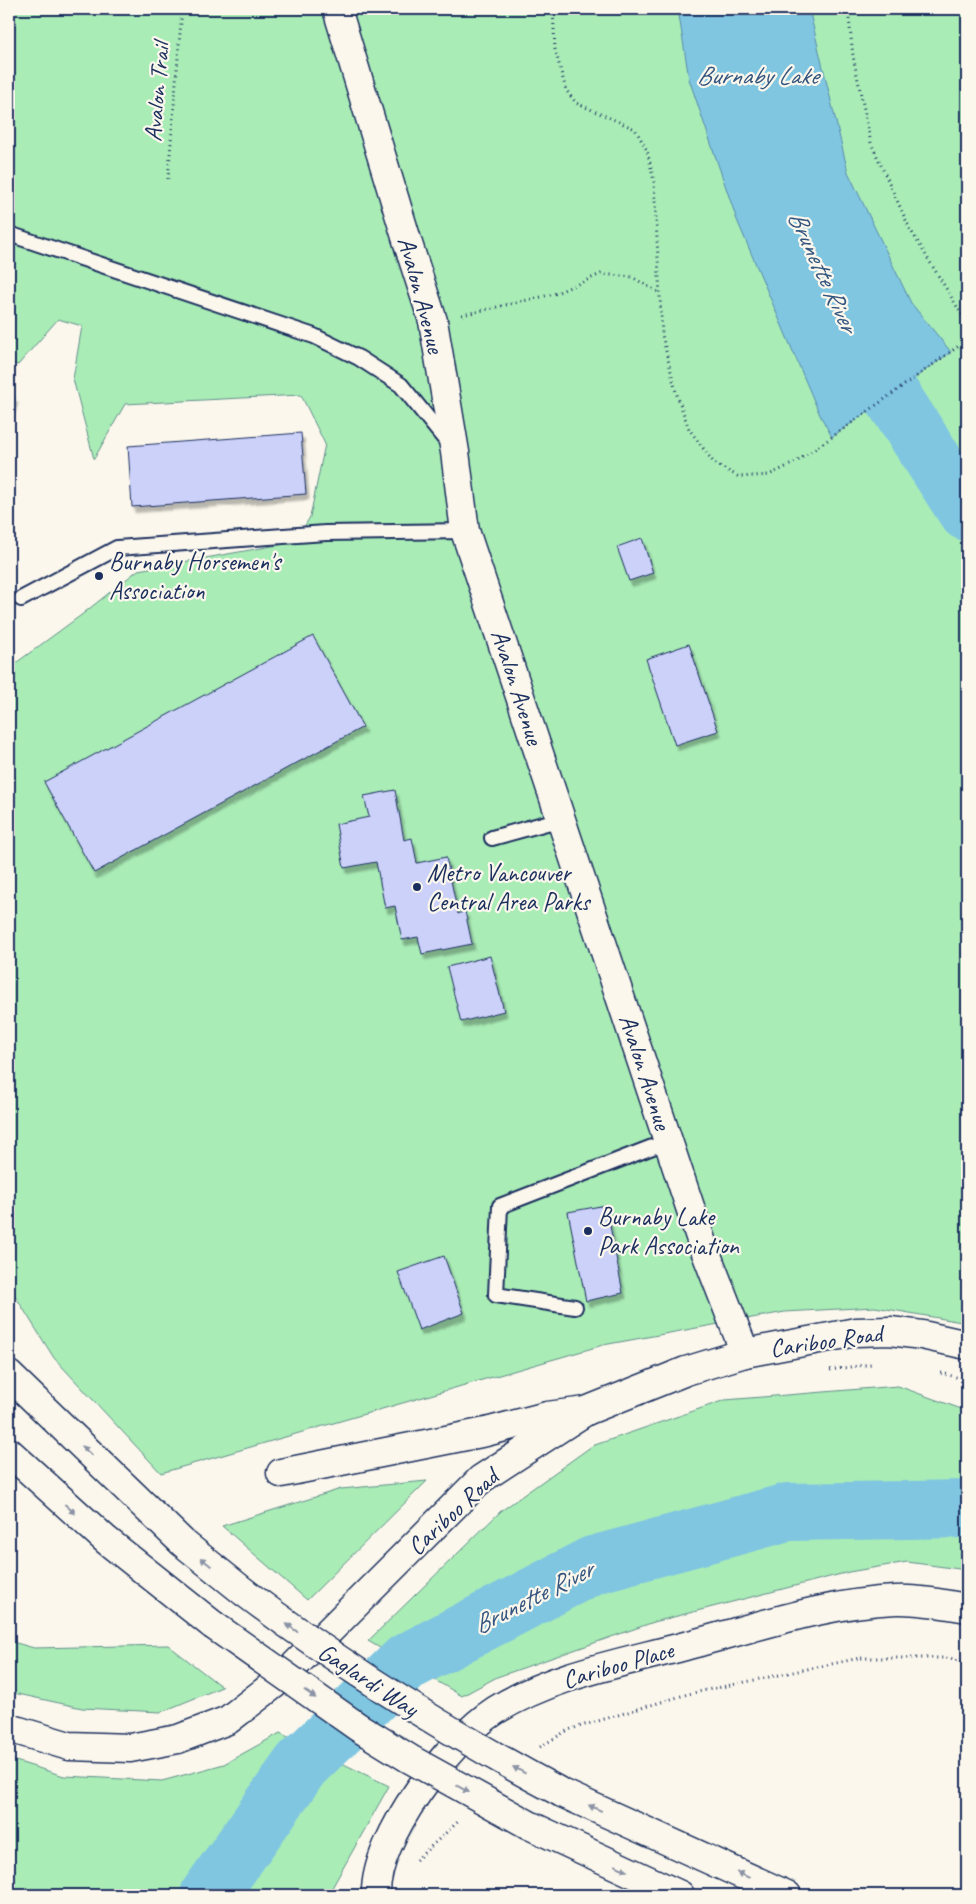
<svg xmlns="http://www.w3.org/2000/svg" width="976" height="1904" font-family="Caveat,sans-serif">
	<defs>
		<filter id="shadow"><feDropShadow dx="3" dy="5.5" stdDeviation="1" flood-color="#0004"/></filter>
	</defs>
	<rect width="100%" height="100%" fill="#fbf7ec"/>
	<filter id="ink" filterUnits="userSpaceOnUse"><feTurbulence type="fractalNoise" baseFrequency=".02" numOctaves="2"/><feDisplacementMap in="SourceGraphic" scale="10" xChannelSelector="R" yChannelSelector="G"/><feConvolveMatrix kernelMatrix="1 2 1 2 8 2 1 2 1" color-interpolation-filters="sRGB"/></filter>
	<g filter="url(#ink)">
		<g fill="#a9ecb6" stroke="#628e8a">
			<path d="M9 9H967V1323L875 1307 785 1312 603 1345 161 1473 54 1358 9 1286V668L80 616 138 570 295 542 310 517 325 444 301 395 125 404 94 459 73 379 82 326 58 319 18 365 9 362Z"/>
			<path d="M898 1386 967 1411V1570L907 1562 849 1572 654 1622 497 1677 462 1696 368 1641 501 1511 592 1446 725 1400Z"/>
			<path d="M427 1481 307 1600 222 1526 341 1489Z"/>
			<path d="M9 1641 34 1648 168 1645 222 1687 161 1712 82 1708 9 1692Z"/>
			<path d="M280 1733 389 1786 328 1895H9V1759L64 1776 162 1781 224 1764Z"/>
		</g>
		<path fill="#80c6e1" stroke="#588aad" d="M678 9H809L848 172 911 303 951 352 832 437 820 415 737 220 689 79Z"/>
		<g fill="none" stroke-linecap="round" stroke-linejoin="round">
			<g stroke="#80c6e1" stroke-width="58">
				<path d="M848 328 967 512"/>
				<path d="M209 1895 301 1765 407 1662 593 1565 788 1512 967 1509"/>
			</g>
		</g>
		<g fill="#ccd1fa" stroke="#1b2f5e" filter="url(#shadow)">
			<path d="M9 395 15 397 9 415Z"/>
			<path d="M301 433 306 494 132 507 128 446Z"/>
			<path d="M642 538 653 573 629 581 617 547Z"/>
			<path d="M313 636 363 727 94 873 44 782Z"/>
			<path d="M689 644 718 731 675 745 646 659Z"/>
			<path d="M395 790 404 840 412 838 417 863 446 857 458 914 465 911 472 944 422 954 418 937 402 940 395 906 385 908 376 862 344 868 336 824 369 817 364 796Z"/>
			<path d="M490 956 504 1011 461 1022 447 967Z"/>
			<path d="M606 1205 623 1293 586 1301 568 1212Z"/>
			<path d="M444 1256 464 1313 419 1330 398 1272Z"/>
		</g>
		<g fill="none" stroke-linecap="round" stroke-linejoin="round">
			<g stroke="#1b2f5e" stroke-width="18">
				<g id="lane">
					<path d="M9 234 314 336 359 358 401 385 448 443"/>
					<path d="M21 599 117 548 326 533 465 531"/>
					<path d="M492 838 561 819"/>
					<path d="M575 1307 496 1295 500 1206 668 1141"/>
				</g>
			</g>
			<g stroke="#1b2f5e" stroke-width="31">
				<g id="street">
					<path d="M337 9 409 247 433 321 455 452 465 531 701 1240 745 1353"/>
					<path d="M281 1473 486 1432 547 1416 586 1411"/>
					<path d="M376 1895C374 1838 449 1740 496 1710 552 1675 622 1663 685 1646 754 1628 824 1603 896 1600 919 1599 944 1604 967 1608"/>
				</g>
			</g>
			<g stroke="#1b2f5e" stroke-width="31">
				<g id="secondary">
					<path d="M9 1375 183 1543 244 1592"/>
					<path d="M9 1452 106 1540 213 1625"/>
					<path d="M9 1728 69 1746 130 1748 178 1739 228 1720 282 1678 481 1479 586 1411 686 1371 745 1353 856 1332 890 1331 922 1335 967 1345"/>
					<path d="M562 1793 787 1895"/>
					<path d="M529 1825 680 1895"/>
				</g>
			</g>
			<g stroke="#1b2f5e" stroke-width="3" stroke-dasharray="1 4" stroke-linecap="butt">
				<path d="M553 9 555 49 566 90 576 103 635 129 647 150 654 181 662 335 676 392 689 429 714 463 739 477 769 475 796 462 832 437 967 340"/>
				<path d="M848 9 853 56 871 143 910 229 967 323"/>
				<path d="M168 179 182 9"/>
				<path d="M462 315 554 294 601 274 632 277 658 292"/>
				<path d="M830 1370 871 1364"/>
				<path d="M941 1373 967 1380"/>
				<path d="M540 1747 568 1730 688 1694 860 1658H950L967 1663"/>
				<path d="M416 1860 460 1820"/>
			</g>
			<use href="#lane" stroke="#fbf7ec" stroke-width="14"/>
			<use href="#street" stroke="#fbf7ec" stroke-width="28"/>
			<use href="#secondary" stroke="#fbf7ec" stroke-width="28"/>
			<g stroke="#1b2f5e" stroke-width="31" stroke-linecap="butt">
				<g id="secondary-bridge">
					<path d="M244 1592C346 1669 449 1733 562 1793"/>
					<path d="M213 1625 358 1727 410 1759 529 1825"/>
				</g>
			</g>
			<use href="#secondary-bridge" stroke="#fbf7ec" stroke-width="28"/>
		</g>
		<defs><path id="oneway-solid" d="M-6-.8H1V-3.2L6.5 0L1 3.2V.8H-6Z" transform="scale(1.25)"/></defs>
		<g fill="#8b93a5">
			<use href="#oneway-solid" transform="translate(87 1451) rotate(-136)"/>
			<use href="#oneway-solid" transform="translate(70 1509) rotate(42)"/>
			<use href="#oneway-solid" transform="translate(206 1562) rotate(-141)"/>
			<use href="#oneway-solid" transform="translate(292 1628) rotate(-144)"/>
			<use href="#oneway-solid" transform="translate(310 1694) rotate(35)"/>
			<use href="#oneway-solid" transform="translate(519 1770) rotate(-152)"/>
			<use href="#oneway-solid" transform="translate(463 1789) rotate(29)"/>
			<use href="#oneway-solid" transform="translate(595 1808) rotate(-156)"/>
			<use href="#oneway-solid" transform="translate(621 1868) rotate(25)"/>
			<use href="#oneway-solid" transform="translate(743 1875) rotate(-156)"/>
		</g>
	</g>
	<g fill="#1b2f5e" stroke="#fbf7ec" stroke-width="2">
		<circle cx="99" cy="576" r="5"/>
		<circle cx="417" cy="887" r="5"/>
		<circle cx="588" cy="1231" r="5"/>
	</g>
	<g text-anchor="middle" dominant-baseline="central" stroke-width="4.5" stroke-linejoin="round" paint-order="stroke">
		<g font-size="25" fill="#1b2f5e" stroke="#fbf7ec">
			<text transform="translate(157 92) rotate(-85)">Avalon Trail</text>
			<text transform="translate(421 295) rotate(75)">Avalon Avenue</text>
			<text transform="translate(517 687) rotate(72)">Avalon Avenue</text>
			<text transform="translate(645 1072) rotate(72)">Avalon Avenue</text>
			<text transform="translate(826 1341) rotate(-8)">Cariboo Road</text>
			<text transform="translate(453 1512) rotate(-43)">Cariboo Road</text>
			<text transform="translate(618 1665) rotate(-16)">Cariboo Place</text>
			<text transform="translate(368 1680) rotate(33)">Gaglardi Way</text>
		</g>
		<g font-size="25" fill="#1b2f5e" stroke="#fbf7ec" text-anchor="start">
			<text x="109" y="562">Burnaby Horsemen's<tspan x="109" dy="29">Association</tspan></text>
			<text x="427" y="873">Metro Vancouver<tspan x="427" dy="29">Central Area Parks</tspan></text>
			<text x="598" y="1217">Burnaby Lake<tspan x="598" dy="29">Park Association</tspan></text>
		</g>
		<g font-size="26" font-style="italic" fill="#34557f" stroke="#fbf7ec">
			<text x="757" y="75">Burnaby Lake</text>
			<text transform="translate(823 271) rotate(65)">Brunette River</text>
			<text transform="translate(533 1597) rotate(-27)">Brunette River</text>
		</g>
	</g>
	<rect width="976" height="1904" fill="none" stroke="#fbf7ec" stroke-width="30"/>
	<rect x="15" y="15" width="946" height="1874" fill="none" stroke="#1b2f5e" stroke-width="2" filter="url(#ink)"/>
</svg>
